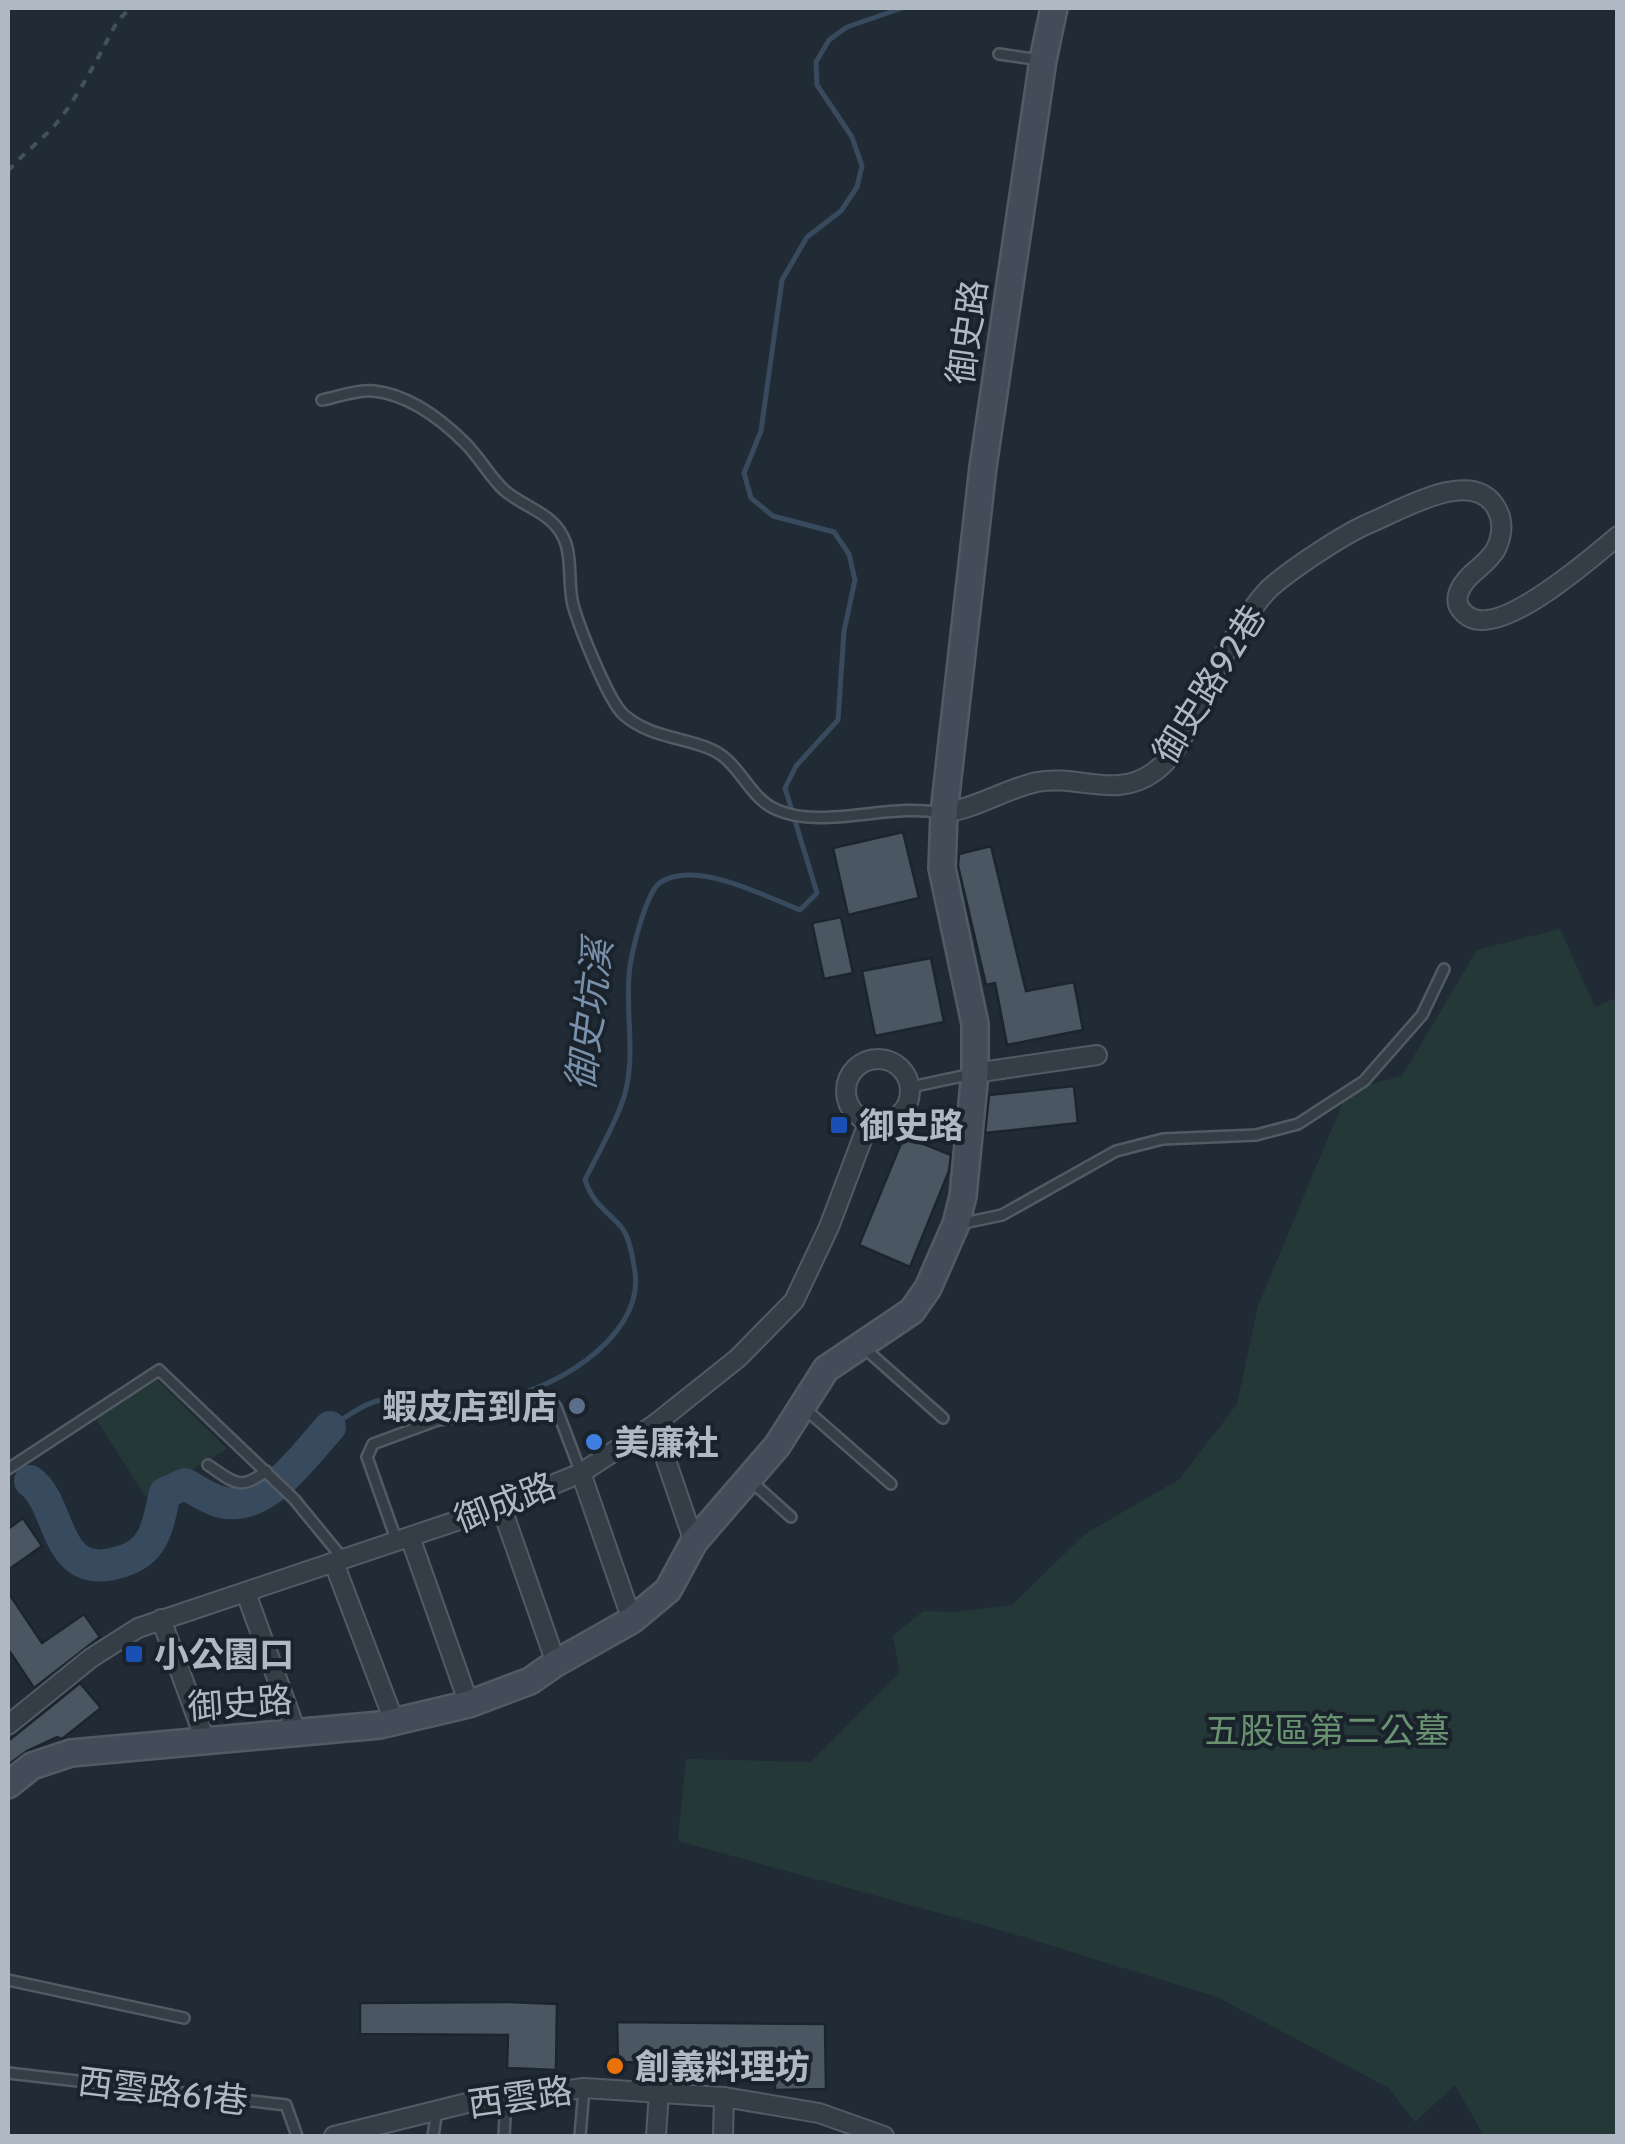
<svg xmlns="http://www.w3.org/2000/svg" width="1625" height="2144" font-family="Cabin,'Noto Sans TC',sans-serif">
	<rect width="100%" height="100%" fill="#212b36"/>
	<g fill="#243838">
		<path d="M1560 929 1595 1007 1618 997 1617 2136H1484L1455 2085 1415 2122 1389 2088 1217 1997 997 1929 678 1841 686 1759 811 1762 900 1672 893 1636 923 1611 957 1612 1012 1605 1085 1534 1180 1479 1237 1404 1258 1306 1348 1090 1402 1076 1477 950Z"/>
		<path d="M157 1380 227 1449 146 1497 96 1419Z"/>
	</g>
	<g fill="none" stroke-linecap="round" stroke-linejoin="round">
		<path stroke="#384a5e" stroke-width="5" d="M330 1427C345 1418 361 1405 377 1401 414 1392 448 1401 485 1400 543 1398 645 1340 635 1272 633 1260 630 1238 622 1228 606 1209 594 1206 585 1180 598 1153 615 1125 624 1097 637 1054 624 1009 630 966 633 948 646 891 661 882 696 860 765 896 800 910L817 893 785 788 796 766 838 720 844 631 855 580 849 554 834 532 773 516 751 498 744 473 761 431 782 280 807 237 841 211 857 187 862 166 852 137 817 85 816 62 829 40 847 27 902 8"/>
		<path stroke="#384a5e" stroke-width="32" d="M30 1481C64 1506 52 1585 123 1561 156 1551 158 1523 165 1493L185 1484C196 1490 209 1499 221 1502 266 1513 304 1455 330 1427"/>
	</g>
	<g fill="#4a5662" stroke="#1c242d" stroke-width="2.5">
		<path d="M903 832 919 898 848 915 833 848Z"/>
		<path d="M991 846 1026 991 1074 982 1083 1030 1007 1045 995 983 986 985 958 866 959 854Z"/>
		<path d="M841 917 853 973 824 979 812 923Z"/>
		<path d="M931 958 944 1022 875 1036 862 971Z"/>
		<path d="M1074 1086 1078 1123 985 1133 989 1095Z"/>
		<path d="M904 1136 951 1155 949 1171 910 1267 859 1245Z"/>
		<path d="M23 1518 42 1546 8 1570V1529Z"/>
		<path d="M8 1592 42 1643 84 1614 100 1637 34 1688 8 1649Z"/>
		<path d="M80 1683 101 1708 62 1739 57 1737 27 1751 8 1765V1741Z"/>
		<path d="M509 2002 557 2004 556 2070 507 2068 508 2035 360 2034V2003Z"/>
		<path d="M617 2022 825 2024 826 2089 775 2090V2066L700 2068V2063L618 2062Z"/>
	</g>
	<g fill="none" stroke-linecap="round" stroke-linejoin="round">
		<g stroke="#525b64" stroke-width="14">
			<g id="lane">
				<path d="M999 54 1040 60"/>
				<path d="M322 400C337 397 359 389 374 391 409 395 441 419 465 443 480 458 490 477 504 490 526 509 556 513 566 544 572 563 568 585 573 605 579 626 608 701 624 715 648 736 680 737 708 748 739 759 747 796 775 809 821 831 891 802 941 813"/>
				<path d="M911 1087 972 1074"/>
				<path d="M959 1224 1002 1215 1116 1151 1163 1139 1256 1135 1298 1124 1364 1081 1422 1015 1444 969"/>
				<path d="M863 1347 943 1418"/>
				<path d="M803 1407 891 1484"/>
				<path d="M208 1465C234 1482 239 1492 266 1471"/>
				<path d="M8 1469 159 1370 294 1499 344 1560"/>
				<path d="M752 1482 791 1517"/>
				<path d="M397 1542 367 1457 373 1444 438 1420 485 1414 549 1398 556 1407 581 1473"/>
				<path d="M8 1980 184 2018"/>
				<path d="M8 2073 286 2105 297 2136"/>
				<path d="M433 2136 437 2110"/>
				<path d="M504 2136 506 2099"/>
				<path d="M580 2136 584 2089"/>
			</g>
		</g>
		<g stroke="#525b64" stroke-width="22">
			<g id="street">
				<path d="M944 813C977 808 1005 789 1037 782 1078 774 1116 800 1154 772 1180 754 1192 716 1205 689 1218 664 1251 605 1271 587 1293 568 1345 533 1372 522 1403 509 1471 468 1495 506 1504 520 1503 534 1496 549 1487 566 1463 575 1458 595 1456 603 1459 609 1465 614 1497 643 1591 558 1618 536"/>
				<circle cx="878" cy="1091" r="32"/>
				<path d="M975 1073 1097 1055"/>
				<path d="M654 1425 694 1542"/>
				<path d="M581 1473 632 1620"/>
				<path d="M501 1506 556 1663"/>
				<path d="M410 1537 469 1704"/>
				<path d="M334 1563 394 1721"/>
				<path d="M246 1593 297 1734"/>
				<path d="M161 1619 205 1740"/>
				<path d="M8 1725 91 1658 138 1628 501 1506 581 1473 654 1425 738 1358 794 1301 829 1227 869 1121"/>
				<path d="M334 2136 467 2103 584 2088 724 2097 819 2113 884 2136"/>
				<path d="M656 2136 659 2092"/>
				<path d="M723 2136 724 2097"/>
			</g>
		</g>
		<g stroke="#525b64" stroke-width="30">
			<path id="secondary" d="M8 1785 32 1766 71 1753 380 1725 469 1704 530 1681 556 1663 632 1620 668 1590 694 1542 777 1446 826 1369 912 1311 928 1288 956 1224 963 1196 975 1073V1024L942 868 944 813 983 467 1043 60 1054 8"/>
		</g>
		<path stroke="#415354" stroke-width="4" stroke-dasharray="8 8" stroke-linecap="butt" d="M8 171C25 151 47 137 63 115 84 86 101 52 118 20L131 8"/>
		<use href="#lane" stroke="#353d47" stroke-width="9"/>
		<use href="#street" stroke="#353d47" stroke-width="18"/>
		<use href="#secondary" stroke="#434c59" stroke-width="25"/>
	</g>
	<g fill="#1a4fb4" stroke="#1a222b" stroke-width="4">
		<rect x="829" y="1115" width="20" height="20" rx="5"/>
		<rect x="124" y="1644" width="20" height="20" rx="5"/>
	</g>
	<circle fill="#5c6f8a" stroke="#1a222b" stroke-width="4" cx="577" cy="1406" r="10"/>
	<circle fill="#3f7fe0" stroke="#1a222b" stroke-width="4" cx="594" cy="1442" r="10"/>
	<circle fill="#e8710a" stroke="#1a222b" stroke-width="4" cx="615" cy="2066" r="10"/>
	<g text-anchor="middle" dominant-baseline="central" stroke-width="8" stroke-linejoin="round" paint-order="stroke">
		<g font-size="35" fill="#afb8c3" stroke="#1a222b">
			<text transform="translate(967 332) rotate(-82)">御史路</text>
			<text transform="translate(1209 684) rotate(-58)">御史路92巷</text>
			<text transform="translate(505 1502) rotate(-21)">御成路</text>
			<text transform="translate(240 1703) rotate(-4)">御史路</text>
			<text transform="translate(163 2091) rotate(7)">西雲路61巷</text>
			<text transform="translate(520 2097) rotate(-8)">西雲路</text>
		</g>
		<g font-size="35" font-weight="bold" fill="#afb8c3" stroke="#1a222b" text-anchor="start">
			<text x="859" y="1125">御史路</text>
			<text x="557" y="1406" text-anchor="end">蝦皮店到店</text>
			<text x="614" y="1442">美廉社</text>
			<text x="154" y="1654">小公園口</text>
			<text x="635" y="2066">創義料理坊</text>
		</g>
		<g font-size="35" fill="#689270" stroke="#1a222b">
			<text x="1327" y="1730">五股區第二公墓</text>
		</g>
		<g font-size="38" font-style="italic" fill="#7990aa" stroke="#1a222b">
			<text transform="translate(589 1015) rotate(-83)">御史坑溪</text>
		</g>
	</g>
	<rect width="1625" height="2144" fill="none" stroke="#afb8c3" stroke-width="20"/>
</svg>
